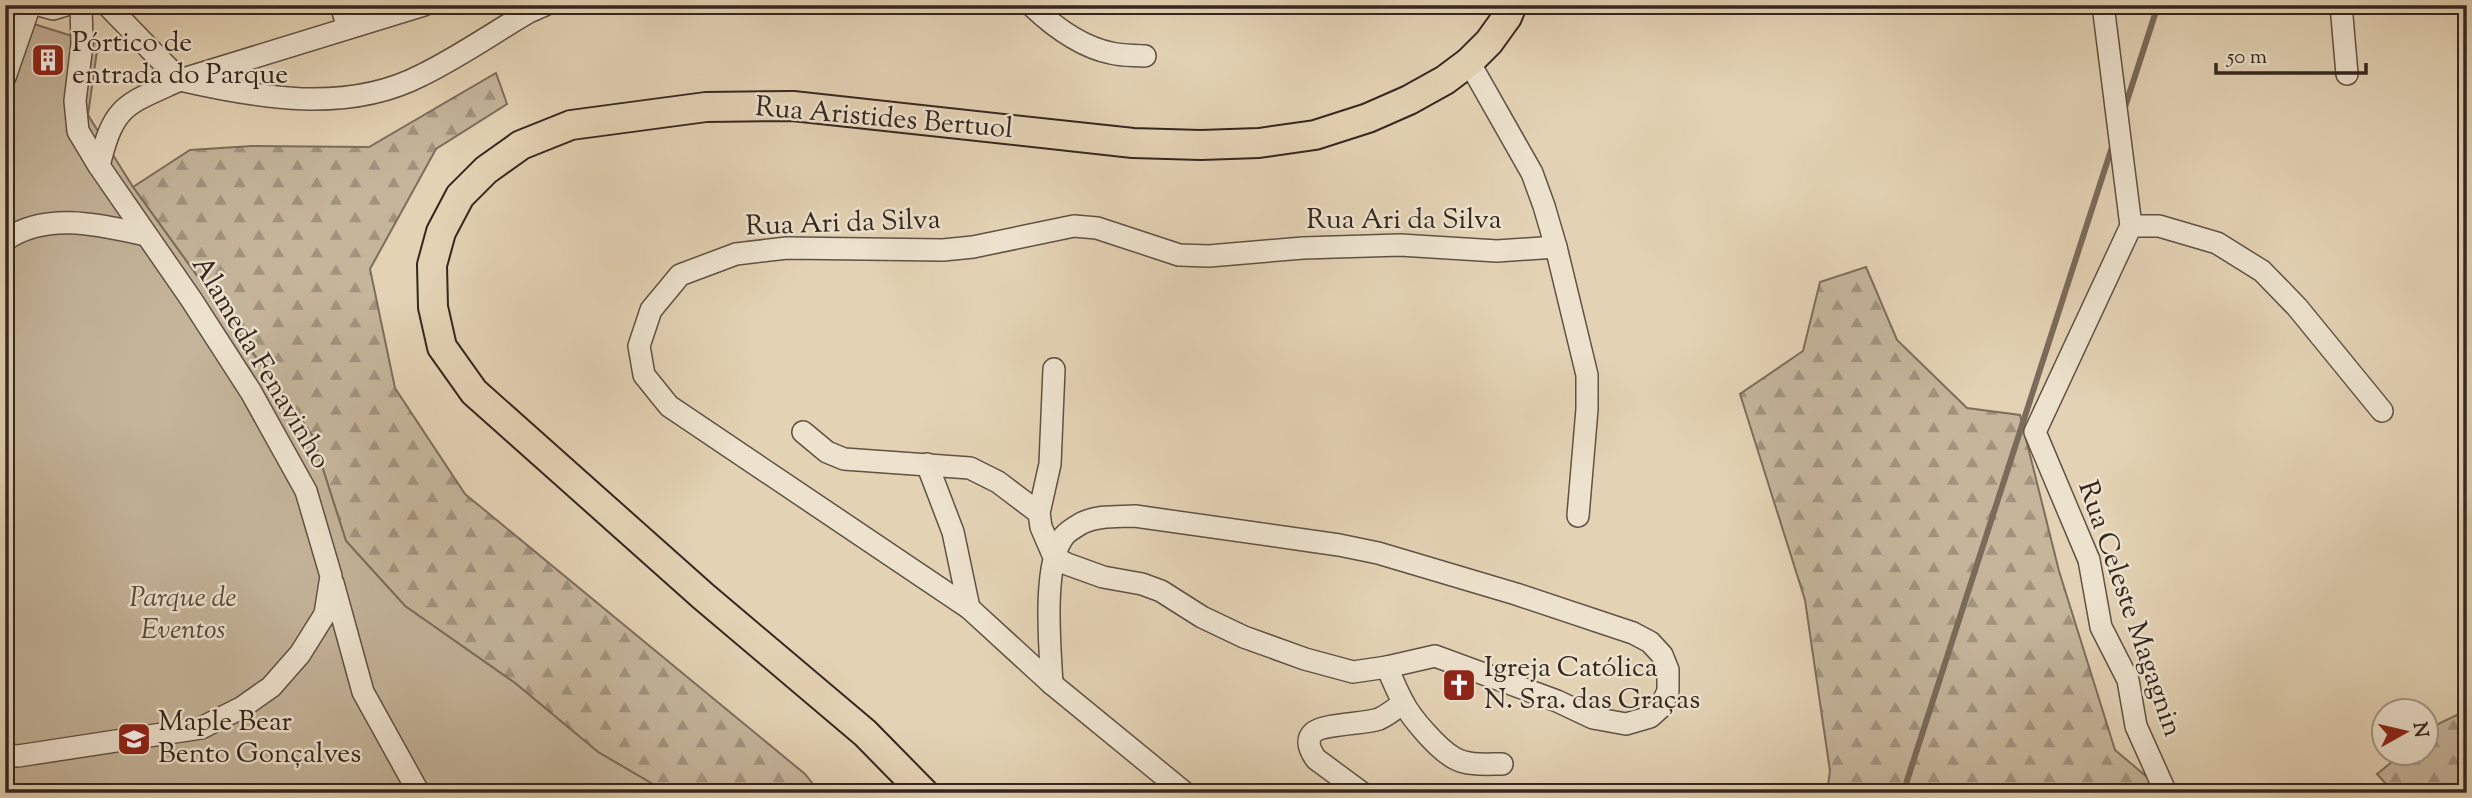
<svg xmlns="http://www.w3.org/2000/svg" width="2472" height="798" font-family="'Sorts Mill Goudy',serif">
	<defs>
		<pattern id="forest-firs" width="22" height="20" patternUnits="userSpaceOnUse" patternTransform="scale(1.75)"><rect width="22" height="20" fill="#c5b59b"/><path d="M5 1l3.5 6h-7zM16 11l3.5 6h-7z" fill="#a1937e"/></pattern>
	</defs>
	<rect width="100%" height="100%" fill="#e3d2b4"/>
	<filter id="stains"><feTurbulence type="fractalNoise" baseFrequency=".00286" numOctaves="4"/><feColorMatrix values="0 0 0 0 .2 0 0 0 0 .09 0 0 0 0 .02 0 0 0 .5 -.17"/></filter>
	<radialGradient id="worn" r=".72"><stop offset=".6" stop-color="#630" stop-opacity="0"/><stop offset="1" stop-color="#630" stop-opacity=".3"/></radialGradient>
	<g fill="url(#forest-firs)" stroke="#7d6e5d" stroke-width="2">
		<path d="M496 73 507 104 436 149 370 269 395 388 465 494 805 774 820 793H668L598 752 515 683 405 606 346 541 312 435 133 187 190 150 252 146 369 147Z"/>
		<path d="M1866 267 1897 340 1967 408 2020 415 2059 571 2115 750 2166 793H1827L1830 771 1805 600 1740 394 1803 351 1820 282Z"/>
		<path d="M2467 710V793H2394L2377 774 2403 753 2426 752 2427 734 2440 723Z"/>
	</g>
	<path fill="#c5b59b" stroke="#7d6e5d" stroke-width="2" d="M5 15 98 44 88 115 133 187 312 435 346 541 405 606 515 683 598 752 668 793H5Z"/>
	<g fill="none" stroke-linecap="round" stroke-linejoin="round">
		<g stroke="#7a6b5a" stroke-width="6">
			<path d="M2124 110 2158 5"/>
			<path d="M1903 793 2113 144"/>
		</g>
		<g stroke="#605244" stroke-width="24">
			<g id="minor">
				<path d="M39 5 53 9 66 5"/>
				<path d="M107 5 180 80"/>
				<path d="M341 5 348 28"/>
				<path d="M1031 5C1053 26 1081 47 1111 53 1122 56 1134 55 1145 56"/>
				<path d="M2103 5 2131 226 2035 432 2089 560 2101 627 2128 680 2136 726 2166 793"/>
				<path d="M2341 5 2347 74"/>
				<path d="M5 77 30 5"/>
				<path d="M180 80C259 98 347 114 422 75 459 57 493 33 529 12L545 5"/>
				<path d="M99 166C114 104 125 105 180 80L424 5"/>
				<path d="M2131 226H2159L2217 243 2262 271 2297 307 2382 411"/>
				<path d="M5 240C47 211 100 225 146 235"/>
				<path d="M1556 247 1587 375V409L1578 516"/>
				<path d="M803 432 827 452 844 459 970 468 998 482 1039 513"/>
				<path d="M927 464 953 532 969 608"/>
				<path d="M333 583 363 692 419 793"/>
				<path d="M1387 667C1392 679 1397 691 1403 702 1411 718 1438 749 1454 758 1468 766 1487 764 1502 764"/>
				<path d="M1052 684C1050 648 1042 564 1064 536 1068 531 1077 526 1082 523 1098 515 1118 517 1135 516L1339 545 1378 553 1516 594 1633 633 1650 642 1662 655 1668 670V691L1660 708 1650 717 1626 724 1593 718 1557 701 1435 656 1387 667 1353 672 1305 659 1244 637 1202 617 1161 591 1142 584 1103 577 1067 564 1054 557 1041 527 1039 513 1050 464 1054 369"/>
				<path d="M5 755 18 756 201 728 241 708 271 687 300 654 325 614 331 576 306 491 251 392 191 299 99 166 78 131 75 101 82 44 81 5"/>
				<path d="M1185 793 1052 684 969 608 669 406 644 375 639 346 651 310 680 275 736 254 787 248 943 250 973 247 1074 226 1097 228 1179 255 1209 256 1303 248 1400 245 1497 251 1556 247 1544 206 1532 173 1469 62"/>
				<path d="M1362 793 1316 759C1311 752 1305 741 1313 733 1321 724 1365 724 1379 719 1388 715 1395 709 1403 703"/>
			</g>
		</g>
		<g stroke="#35271f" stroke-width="32">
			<path id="major" d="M924 793 865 733 703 596 474 392 442 347 433 307 432 265 441 232 460 196 486 170 521 145 571 125 706 107 793 106 1133 143 1201 145 1259 143 1315 135 1368 118 1409 100 1445 80 1469 62 1489 42 1507 17 1512 5"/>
		</g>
		<use href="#minor" stroke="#ede2ce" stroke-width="21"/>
		<use href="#major" stroke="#e3d2b4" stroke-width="28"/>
	</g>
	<defs>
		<g id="building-square" transform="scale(1.75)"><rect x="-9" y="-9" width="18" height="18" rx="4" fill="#8f2418" stroke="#ede2ce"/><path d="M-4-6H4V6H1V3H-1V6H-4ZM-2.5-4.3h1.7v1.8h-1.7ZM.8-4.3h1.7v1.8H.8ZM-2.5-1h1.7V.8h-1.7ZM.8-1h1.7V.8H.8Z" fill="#fff"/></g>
		<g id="church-square" transform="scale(1.75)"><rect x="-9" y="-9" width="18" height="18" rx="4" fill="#8f2418" stroke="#ede2ce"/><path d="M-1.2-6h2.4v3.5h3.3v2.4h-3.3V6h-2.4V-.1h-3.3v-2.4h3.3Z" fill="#fff"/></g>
		<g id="school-square" transform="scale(1.75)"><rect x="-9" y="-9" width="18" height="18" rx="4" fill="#8f2418" stroke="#ede2ce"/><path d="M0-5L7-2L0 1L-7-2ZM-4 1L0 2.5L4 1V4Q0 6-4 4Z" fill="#fff"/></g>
	</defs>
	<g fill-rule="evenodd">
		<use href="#building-square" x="48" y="60"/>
		<use href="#church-square" x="1459" y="685"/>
		<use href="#school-square" x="134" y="739"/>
	</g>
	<g text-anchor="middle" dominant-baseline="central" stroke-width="5" stroke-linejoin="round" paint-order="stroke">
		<g font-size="28" fill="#35271f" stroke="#ede2ce" text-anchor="start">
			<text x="72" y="44">Pórtico de<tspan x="72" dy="32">entrada do Parque</tspan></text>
			<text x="1484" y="669">Igreja Católica<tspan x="1484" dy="32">N. Sra. das Graças</tspan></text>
			<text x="158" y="723">Maple Bear<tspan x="158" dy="32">Bento Gonçalves</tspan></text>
		</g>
		<g font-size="28" fill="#35271f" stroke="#ede2ce">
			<text transform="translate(884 119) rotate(5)">Rua Aristides Bertuol</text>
			<text x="1404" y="221">Rua Ari da Silva</text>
			<text transform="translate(843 224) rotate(-2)">Rua Ari da Silva</text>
			<text transform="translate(260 363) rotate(59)">Alameda Fenavinho</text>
			<text transform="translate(2129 609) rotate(71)">Rua Celeste Magagnin</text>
		</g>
		<g font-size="28" font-style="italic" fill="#594a3e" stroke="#ede2ce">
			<text x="183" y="599">Parque de<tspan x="183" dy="32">Eventos</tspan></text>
		</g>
	</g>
	<rect width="2472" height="798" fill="none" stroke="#e3d2b4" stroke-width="28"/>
	<rect x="7" y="7" width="2458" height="784" fill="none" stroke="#35271f" stroke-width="3.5"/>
	<rect x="14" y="14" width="2444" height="770" fill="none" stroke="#35271f" stroke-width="2"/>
	<g transform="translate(2405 732) rotate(82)"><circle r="33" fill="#ede2ce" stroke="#a39788" stroke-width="2"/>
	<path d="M0-5L12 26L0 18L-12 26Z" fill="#8f2418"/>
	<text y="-10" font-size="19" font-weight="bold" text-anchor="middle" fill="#35271f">N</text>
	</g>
	<path d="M2216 63v10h150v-10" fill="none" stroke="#35271f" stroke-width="3.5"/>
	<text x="2227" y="63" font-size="21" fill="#35271f" stroke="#ede2ce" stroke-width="5" paint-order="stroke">50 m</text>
	<rect width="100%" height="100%" filter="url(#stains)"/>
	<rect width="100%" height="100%" fill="url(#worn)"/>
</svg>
